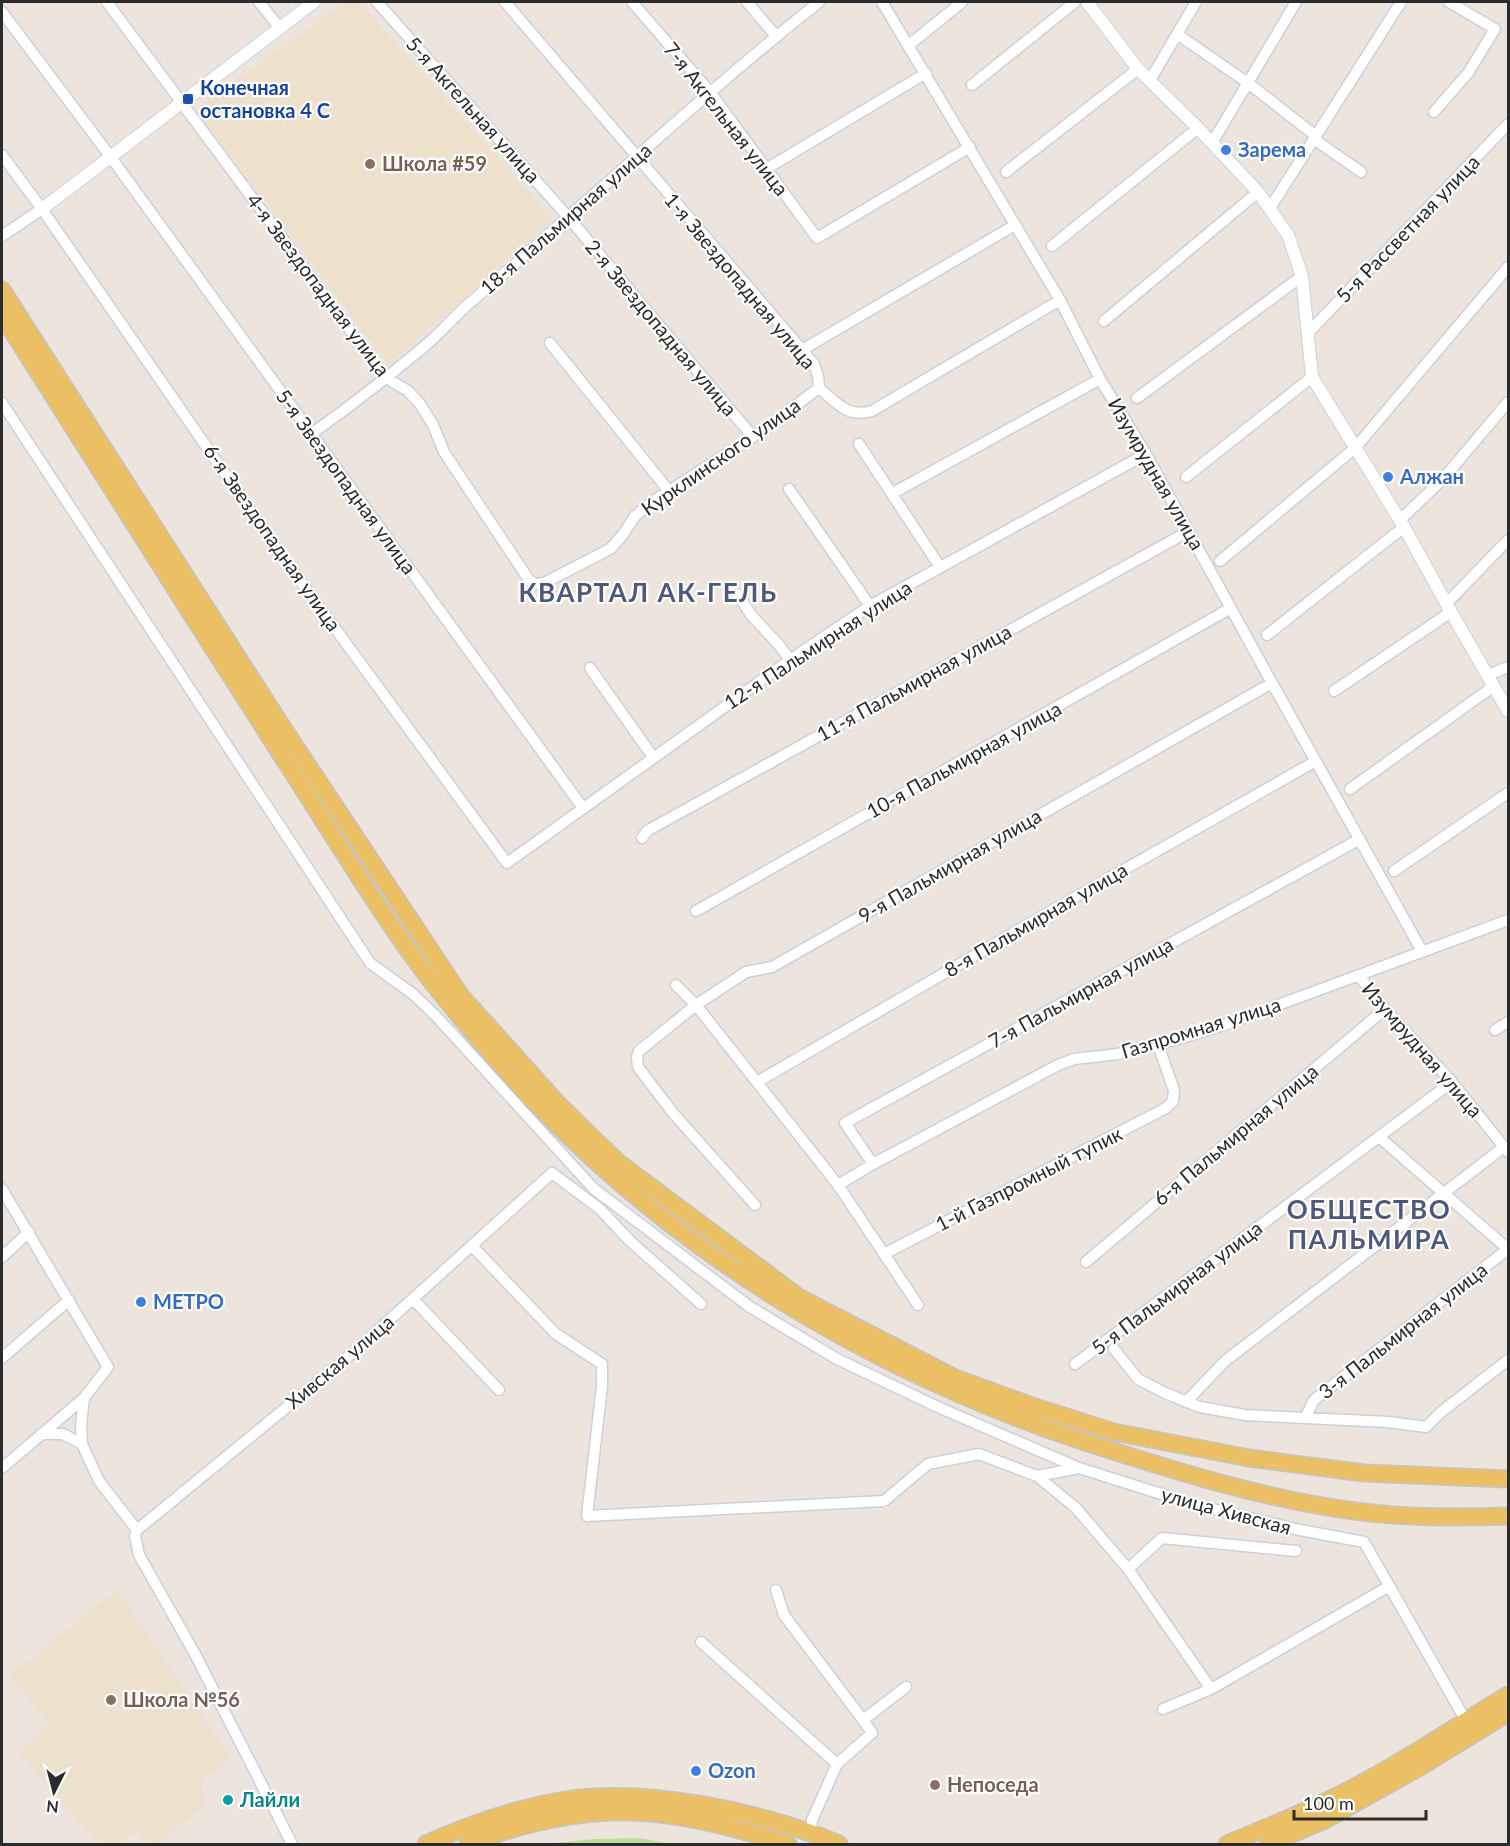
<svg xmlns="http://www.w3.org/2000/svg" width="1510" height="1846" font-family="Lato,sans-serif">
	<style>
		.education { fill: #ede0cd }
		.green { fill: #b9e09c }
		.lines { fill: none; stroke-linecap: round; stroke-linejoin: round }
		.minor-casing { stroke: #ccd0dc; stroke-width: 13 }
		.tertiary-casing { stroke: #ccd0dc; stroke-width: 14 }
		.primary-casing { stroke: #c4c4c4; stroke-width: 19 }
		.minor { stroke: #fff; stroke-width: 10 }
		.tertiary { stroke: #fff; stroke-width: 12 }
		.primary { stroke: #ebbf63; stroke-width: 16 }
		.transit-dot { fill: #1a4fb4; stroke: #fff; stroke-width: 2 }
		.shop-dot { fill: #3f7fe0; stroke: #fff; stroke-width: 2 }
		.education-dot { fill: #8d6e63; stroke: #fff; stroke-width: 2 }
		.culture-dot { fill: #0f9aa8; stroke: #fff; stroke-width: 2 }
		.labels { text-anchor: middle; stroke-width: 4.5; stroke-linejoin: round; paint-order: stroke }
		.transit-label { font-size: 20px; font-weight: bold; fill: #164399; stroke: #fff; text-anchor: start }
		.street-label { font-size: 20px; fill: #2b2b2b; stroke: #fff }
		.shop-label { font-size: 20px; font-weight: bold; fill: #366cbe; stroke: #fff; text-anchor: start }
		.education-label { font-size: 20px; font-weight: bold; fill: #785e54; stroke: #fff; text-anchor: start }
		.culture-label { font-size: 20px; font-weight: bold; fill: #0d838f; stroke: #fff; text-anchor: start }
		.district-label { font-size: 26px; font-weight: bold; letter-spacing: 1.5px; fill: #4d597a; stroke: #fff }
	</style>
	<rect width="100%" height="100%" fill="#ece4dd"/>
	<!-- education -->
	<path class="education" d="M346,2H359L552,219L389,365L195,109Z
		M117,1590L230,1758L202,1780L205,1805L158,1844H149L137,1831L118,1844H100L18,1752L50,1724L10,1676Z"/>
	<!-- green -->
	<path class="green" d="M640,1838L670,1844H546L595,1839Z"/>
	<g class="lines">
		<defs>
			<path id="minor" d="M107,2L385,377L408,391L420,404L433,425L444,452L529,580L535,584L544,583L610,549L622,536L635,516L652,502L753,437L819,388
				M259,2L279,27
				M377,2L569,218L753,437
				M505,2L814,364L818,376L819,388C837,403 847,418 872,411L1060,300
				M632,2L710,92L817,238L970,147
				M747,2L776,36
				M882,2L1060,300L1100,379L1146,454L1272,683L1422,951
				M2,12L110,156L583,808
				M1177,34L1248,83L1316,136
				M909,45L962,2
				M1150,80L1196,2
				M972,85L1075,2
				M1434,112L1468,73L1495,29L1449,2
				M1314,139L1361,172
				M1212,143L1296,2
				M2,155L42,209L282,556L507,863L790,660L870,606L1146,454
				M766,169L926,73
				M1006,172L1138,69
				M1270,208L1401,2
				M2,236L42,209
				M1052,246L1198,128
				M1104,321L1258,192
				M1308,333L1508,124
				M550,343L669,491
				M802,350L1015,225
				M1137,398L1302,276
				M2,403L370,963L413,994L436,1016L594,1189L750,1307L837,1359L940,1408L1079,1468
				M311,434C351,406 389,376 426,345C440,333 452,319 465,307C584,206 697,99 819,2
				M859,444L940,567
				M1186,477L1312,377
				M789,489L870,606
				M893,493L1100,379
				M1400,520L1443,479L1508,402
				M1220,561L1355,448L1508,267
				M738,594L751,615L779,645L790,660
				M1446,604L1508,540
				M1267,635L1404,527
				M590,668L653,757
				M1488,675L1508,667
				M1334,691L1451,612
				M1350,789L1494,686
				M642,838L647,831L654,827L1189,531
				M1394,871L1508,793
				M696,911L1231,608
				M1359,976L1385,1009L1452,1082L1508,1152
				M676,985L696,1005L838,1185L918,1305
				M1495,1030L1508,1022
				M757,1082L1072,899L1316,761
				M1379,1137L1508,1249
				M873,1164L845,1123L1360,839
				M838,1185L873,1164L1058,1065L1074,1059L1118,1054L1158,1045L1224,1025L1508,920
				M2,1189L108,1367L84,1398L81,1425L82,1444L99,1481L137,1530L135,1536L139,1555L195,1654L292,1844
				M755,1205L673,1113L638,1067L637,1057L639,1051L696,1005L746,972L772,967L1272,683
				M472,1246L556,1334L602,1364V1386L587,1516L884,1501L928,1464L979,1454L1037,1476L1076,1508L1128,1569L1211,1689
				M884,1254L1166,1108L1173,1101L1174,1090L1158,1045
				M2,1257L29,1232
				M1086,1262L1385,1009
				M413,1299L499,1390
				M1114,1349L1138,1379L1165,1393L1200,1407L1245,1415L1388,1422L1426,1427L1441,1412L1508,1360
				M2,1358L69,1300
				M1075,1364L1452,1082
				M1186,1402L1225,1361L1504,1147
				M1305,1418L1314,1400L1508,1249
				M41,1434H63L82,1444
				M2,1468L84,1398
				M1037,1476L1079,1468L1193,1504L1295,1529L1364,1542L1391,1589
				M137,1530L354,1352L552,1173L600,1209L630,1241L701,1304
				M1128,1569L1162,1538L1296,1551
				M776,1590L784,1615L863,1720
				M701,1642L837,1764L812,1820L811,1834
				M1163,1709L1211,1689L1386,1588L1391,1589L1466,1721
				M837,1764L872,1733L863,1720L906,1687"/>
			<path id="tertiary" d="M1087,2L1138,69L1198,128L1258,192L1288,235L1302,276L1312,377L1404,527L1451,612L1508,711
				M42,209L314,2"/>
			<path id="primary" d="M2,290L283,728L461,996L560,1106L619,1163L800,1298L955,1378L1035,1407L1114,1432L1249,1458L1364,1473L1508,1479
				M2,315C97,464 191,615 287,764C330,830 370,898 416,961C451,1008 489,1052 528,1095C682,1258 876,1373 1088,1443C1175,1471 1264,1499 1355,1511C1406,1518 1457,1518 1508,1516
				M426,1844C470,1824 517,1808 565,1800C648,1787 763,1812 839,1844
				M468,1844C520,1824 579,1810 635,1812C687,1814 739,1829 788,1844
				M1227,1844C1265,1828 1304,1813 1341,1794C1399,1765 1453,1728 1508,1695
				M1268,1844L1325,1820L1420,1767L1508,1713"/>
		</defs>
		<!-- minor casing -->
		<use href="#minor" class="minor-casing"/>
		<!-- tertiary casing -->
		<use href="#tertiary" class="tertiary-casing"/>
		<!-- primary casing -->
		<use href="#primary" class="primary-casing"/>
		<!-- minor -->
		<use href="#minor" class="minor"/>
		<!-- tertiary -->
		<use href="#tertiary" class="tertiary"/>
		<!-- primary -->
		<use href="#primary" class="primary"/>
	</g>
	<!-- markers -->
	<rect class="transit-dot" x="182" y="93" width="12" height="12" rx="3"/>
	<g class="shop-dot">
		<circle cx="1226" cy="150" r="6"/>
		<circle cx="1388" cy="477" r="6"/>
		<circle cx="141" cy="1302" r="6"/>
		<circle cx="696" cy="1771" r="6"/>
	</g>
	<g class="education-dot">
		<circle cx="370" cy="164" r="6"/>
		<circle cx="111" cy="1700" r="6"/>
		<circle cx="935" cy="1785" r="6"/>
	</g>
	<circle class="culture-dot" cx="228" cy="1800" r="6"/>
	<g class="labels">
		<!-- transit labels -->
		<g class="transit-label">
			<text x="200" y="95">Конечная<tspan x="200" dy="23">остановка 4 С</tspan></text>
		</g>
		<!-- street labels -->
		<g class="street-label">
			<text transform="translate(473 110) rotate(48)" y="7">5-я Акгельная улица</text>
			<text transform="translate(726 119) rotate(52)" y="7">7-я Акгельная улица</text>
			<text transform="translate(566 219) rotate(-41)" y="7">18-я Пальмирная улица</text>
			<text transform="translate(1408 229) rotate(-46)" y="7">5-я Рассветная улица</text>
			<text transform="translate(740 281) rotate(50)" y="7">1-я Звездопадная улица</text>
			<text transform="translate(318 285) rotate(53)" y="7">4-я Звездопадная улица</text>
			<text transform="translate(661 328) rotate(50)" y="7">2-я Звездопадная улица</text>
			<text transform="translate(721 457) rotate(-35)" y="7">Курклинского улица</text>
			<text transform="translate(1156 474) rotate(60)" y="7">Изумрудная улица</text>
			<text transform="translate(346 482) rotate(54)" y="7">5-я Звездопадная улица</text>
			<text transform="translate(272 538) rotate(55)" y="7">6-я Звездопадная улица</text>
			<text transform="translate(818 645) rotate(-33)" y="7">12-я Пальмирная улица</text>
			<text transform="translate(914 683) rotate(-29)" y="7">11-я Пальмирная улица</text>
			<text transform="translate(964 760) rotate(-29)" y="7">10-я Пальмирная улица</text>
			<text transform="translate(950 866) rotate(-30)" y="7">9-я Пальмирная улица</text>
			<text transform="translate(1036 920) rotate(-30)" y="7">8-я Пальмирная улица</text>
			<text transform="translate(1081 993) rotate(-29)" y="7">7-я Пальмирная улица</text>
			<text transform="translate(1201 1028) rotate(-17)" y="7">Газпромная улица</text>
			<text transform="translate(1422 1050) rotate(49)" y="7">Изумрудная улица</text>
			<text transform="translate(1236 1135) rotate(-40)" y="7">6-я Пальмирная улица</text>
			<text transform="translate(1029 1179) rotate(-27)" y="7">1-й Газпромный тупик</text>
			<text transform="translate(1177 1288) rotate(-37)" y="7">5-я Пальмирная улица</text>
			<text transform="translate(1403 1331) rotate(-38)" y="7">3-я Пальмирная улица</text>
			<text transform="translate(340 1362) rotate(-40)" y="7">Хивская улица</text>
			<text transform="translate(1226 1511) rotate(15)" y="7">улица Хивская</text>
		</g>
		<!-- shop labels -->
		<g class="shop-label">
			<text x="1238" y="157">Зарема</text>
			<text x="1400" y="484">Алжан</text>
			<text x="153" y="1309">МЕТРО</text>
			<text x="708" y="1778">Ozon</text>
		</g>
		<!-- education labels -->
		<g class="education-label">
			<text x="382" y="171">Школа #59</text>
			<text x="123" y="1707">Школа №56</text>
			<text x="947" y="1792">Непоседа</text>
		</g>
		<!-- culture labels -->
		<g class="culture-label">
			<text x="240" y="1807">Лайли</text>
		</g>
		<!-- district labels -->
		<g class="district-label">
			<text x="648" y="602">КВАРТАЛ АК-ГЕЛЬ</text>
			<text x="1369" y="1219">ОБЩЕСТВО<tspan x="1369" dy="30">ПАЛЬМИРА</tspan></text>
		</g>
	</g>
	<!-- border -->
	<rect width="1510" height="1846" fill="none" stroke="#2b2b2b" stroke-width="6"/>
	<!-- north arrow -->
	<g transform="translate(54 1792) rotate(186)" stroke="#ffffff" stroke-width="4.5" paint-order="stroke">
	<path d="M0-4.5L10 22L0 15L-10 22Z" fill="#2b2b2b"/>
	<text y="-9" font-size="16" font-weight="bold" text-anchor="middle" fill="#2b2b2b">N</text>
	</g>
	<!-- scale -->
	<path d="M1294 1810v9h132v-9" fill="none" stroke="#2b2b2b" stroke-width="3"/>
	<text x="1303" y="1810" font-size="18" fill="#2b2b2b" stroke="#ffffff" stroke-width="4.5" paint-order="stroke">100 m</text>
</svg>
